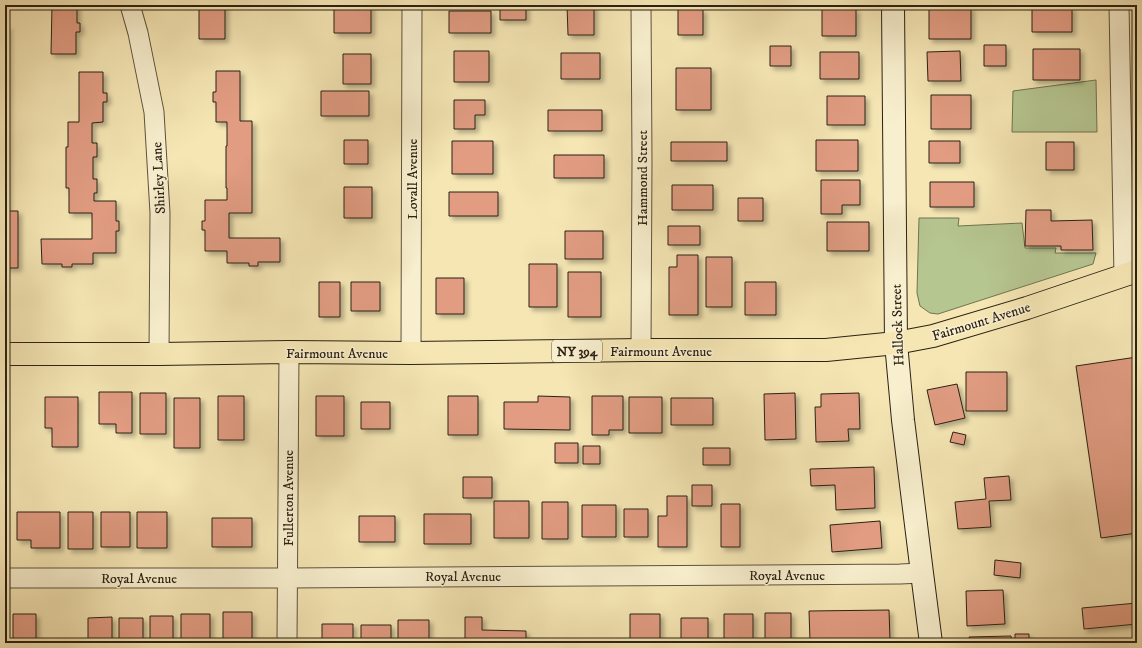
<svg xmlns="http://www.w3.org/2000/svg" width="1142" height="648" font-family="'IM FELL DW Pica',serif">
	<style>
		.green { fill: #b6c691; stroke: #707452 }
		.building { fill: #e19c82; stroke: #2b2114; filter: url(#shadow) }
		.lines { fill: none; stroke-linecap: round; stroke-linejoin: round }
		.street-casing { stroke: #5e523c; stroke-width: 21 }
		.secondary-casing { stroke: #2b2114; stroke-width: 24 }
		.primary-casing { stroke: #2b2114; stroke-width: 24 }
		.street { stroke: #f8efce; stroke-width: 19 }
		.secondary { stroke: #f8efce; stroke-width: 22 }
		.primary { stroke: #f5e6b4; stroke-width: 22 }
		.labels { text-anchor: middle; stroke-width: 3; stroke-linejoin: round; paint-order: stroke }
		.shield { fill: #f8efce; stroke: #685f4c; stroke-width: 1 }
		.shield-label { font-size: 13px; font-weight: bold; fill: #2b2114 }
		.street-label { font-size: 14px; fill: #2b2114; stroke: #f8efce }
	</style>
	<defs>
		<filter id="shadow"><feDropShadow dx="3.5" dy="3.5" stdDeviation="2" flood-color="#0004"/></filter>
	</defs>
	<rect width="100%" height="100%" fill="#f5e6b4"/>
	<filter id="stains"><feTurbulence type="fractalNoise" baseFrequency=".005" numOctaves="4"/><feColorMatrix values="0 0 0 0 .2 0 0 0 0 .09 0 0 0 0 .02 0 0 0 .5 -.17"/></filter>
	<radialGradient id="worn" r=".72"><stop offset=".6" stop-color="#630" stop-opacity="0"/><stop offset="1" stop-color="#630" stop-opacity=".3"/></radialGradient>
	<!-- green -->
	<path class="green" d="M1096,80L1097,132H1012L1013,91Z
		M919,218H959L958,226L1022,223L1025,248H1056L1055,253H1096L1093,264L938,314L930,313L920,306L917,293Z"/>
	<!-- building -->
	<path class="building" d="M52,5H77V23H80V32H76V54H51Z
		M199,5H225V39H199Z
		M334,5H371V33H334Z
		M500,5H526V20H500Z
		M567,5H594V35H568Z
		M929,7H971V39H929Z
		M1032,7H1072V32H1032Z
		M822,8H856V36H822Z
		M678,9H703V35H678Z
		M449,11H491V33H449Z
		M5,26H8V211H18V268H5Z
		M984,45H1006V66H984Z
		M770,46H791V66H770Z
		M1033,49H1080V80H1033Z
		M454,51H489V82H454Z
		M960,51L961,81H928L927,52Z
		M820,52H859V79H820Z
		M561,53H600V79H561Z
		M343,54H371V84H343Z
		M676,68H711V110H676Z
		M216,71H240V121H252V213H229V238H280V262H258V266H249V263H227V251H205V230H202V221H205V200H227V188H226V146H227V122H216V102H213V92H216Z
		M79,72H103V93H107V102H103V122L92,123V143H97V157H93V179H97V193H94V201H116V221H119V231H116V253H93V264H72V267H62V264H42L41,239H92V213H69V188H66V147H68V122H79Z
		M321,91H369V116H321Z
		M931,95H971V129H931Z
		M827,96H865V125H827Z
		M454,100H485V115H475V129H454Z
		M548,110H602V131H548Z
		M344,140H368V164H344Z
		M816,140H858V171H816Z
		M452,141H493V174H452Z
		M929,141H960V163H929Z
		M671,142H727V161H671Z
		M1046,142H1074V170H1046Z
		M554,155H604V178H554Z
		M821,180H860V205H842V214H821Z
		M930,182H974V207H930Z
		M672,185H713V210H672Z
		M344,187H372V218H344Z
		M449,192H498V216H449Z
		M738,198H763V221H738Z
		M1026,210H1051V221L1092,220L1093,250H1061V246H1025Z
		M827,222H869V251H827Z
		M668,226H700V245H668Z
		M565,231H603V259H565Z
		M677,255H698V315H669V267H677Z
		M706,257H732V307H706Z
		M529,264H557V307H529Z
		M568,272H601V317H568Z
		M436,278H464V314H436Z
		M319,282H340V317H319Z
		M351,282H380V311H351Z
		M745,282H776V315H745Z
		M1137,357V533L1101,538L1076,366Z
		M966,372H1007V411H966Z
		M957,384L965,418L935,425L927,390Z
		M99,392H132V433H116V424H99Z
		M140,393H166V434H140Z
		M795,393L796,439L765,440L764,394Z
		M859,393L860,429H848L849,441L816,442L815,407H821V394Z
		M218,396H244V440H218Z
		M316,396H344V436H316Z
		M448,396H478V435H448Z
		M538,396L570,397V430L504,429V402H538Z
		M592,396H623V430H609V435H592Z
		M45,397H78V447H52V428H45Z
		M629,397H662V433H629Z
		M174,398H200V448H174Z
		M671,398H713V425H671Z
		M361,402H390V429H361Z
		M953,432L966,435L964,445L950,442Z
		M555,443H578V463H555Z
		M583,446H600V464H583Z
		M703,448H730V465H703Z
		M874,467L875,508L836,510L835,485L811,486L810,469Z
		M1009,476L1011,500L989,501L991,527L958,529L955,502L986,499L984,478Z
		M463,477H492V498H463Z
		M692,485H712V506H692Z
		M667,496H687V547H658V516H667Z
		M494,501H529V538H494Z
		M542,502H568V539H542Z
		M721,504H740V547H721Z
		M582,505H616V537H582Z
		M624,509H648V537H624Z
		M17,512H60V548H31V540H17Z
		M68,512H93V549H68Z
		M101,512H130V547H101Z
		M137,512H167V548H137Z
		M424,514H471V544H424Z
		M359,516H395V542H359Z
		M212,518H252V547H212Z
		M880,521L882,548L832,552L830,525Z
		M995,560L1021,563L1020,578L994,575Z
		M1003,590L1005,624L967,626L966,591Z
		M1137,603V624L1084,629L1082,608Z
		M889,610L890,640L810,641L809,611Z
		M223,612H252V643H223Z
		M765,613H791V643H765Z
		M13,614H36V643H13Z
		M181,614H210V643H181Z
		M630,614H660V643H630Z
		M724,614H753V643H724Z
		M150,616H173V643H150Z
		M112,617V643H88V618Z
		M465,617H482V630L526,631V643H465Z
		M119,618H143V643H119Z
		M681,618H708V643H681Z
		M398,620H429V643H398Z
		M322,624H353V643H322Z
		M361,625H391V643H361Z
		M1015,634H1029V643H1015Z
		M1011,636L1012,643H970L969,637Z"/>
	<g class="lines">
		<defs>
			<path id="street" d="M130,5L138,33L154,112L160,213L159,354
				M1119,5L1124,276
				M641,350L642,161L641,5
				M411,353L412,5
				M5,578H288L900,574L922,573
				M287,643L289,352"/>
			<path id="secondary" d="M893,5L896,343L903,420L922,573L931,643"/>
			<path id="primary" d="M5,354H159L289,352L411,353L641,350H826L896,343L933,336L1027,308L1137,271"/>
		</defs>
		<!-- street casing -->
		<use href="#street" class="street-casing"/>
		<!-- secondary casing -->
		<use href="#secondary" class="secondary-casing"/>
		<!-- primary casing -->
		<use href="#primary" class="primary-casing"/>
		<!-- street -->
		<use href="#street" class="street"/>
		<!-- secondary -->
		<use href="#secondary" class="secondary"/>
		<!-- primary -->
		<use href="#primary" class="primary"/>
	</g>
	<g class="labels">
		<!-- shield labels -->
		<rect class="shield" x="552" y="340" width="50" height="22" rx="3"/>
		<g class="shield-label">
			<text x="577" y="356">NY 394</text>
		</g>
		<!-- street labels -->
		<g class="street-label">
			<text transform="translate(158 178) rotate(-93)" y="5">Shirley Lane</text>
			<text transform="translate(642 178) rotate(-90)" y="5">Hammond Street</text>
			<text transform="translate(412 179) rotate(-90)" y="5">Lovall Avenue</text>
			<text transform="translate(981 321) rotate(-17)" y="5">Fairmount Avenue</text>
			<text transform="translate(897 325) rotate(-92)" y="5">Hallock Street</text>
			<text x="661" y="356">Fairmount Avenue</text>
			<text x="337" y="358">Fairmount Avenue</text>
			<text transform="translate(288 498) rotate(-90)" y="5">Fullerton Avenue</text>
			<text x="787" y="580">Royal Avenue</text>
			<text x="463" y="581">Royal Avenue</text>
			<text x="139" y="583">Royal Avenue</text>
		</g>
	</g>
	<!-- margin -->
	<rect width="1142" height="648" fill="none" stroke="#f5e6b4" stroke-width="20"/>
	<rect x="6" y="6" width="1130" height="636" fill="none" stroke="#2b2114" stroke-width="2"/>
	<rect x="10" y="10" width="1122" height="628" fill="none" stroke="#2b2114"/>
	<rect width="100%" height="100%" filter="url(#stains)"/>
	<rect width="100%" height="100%" fill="url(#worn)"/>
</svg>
